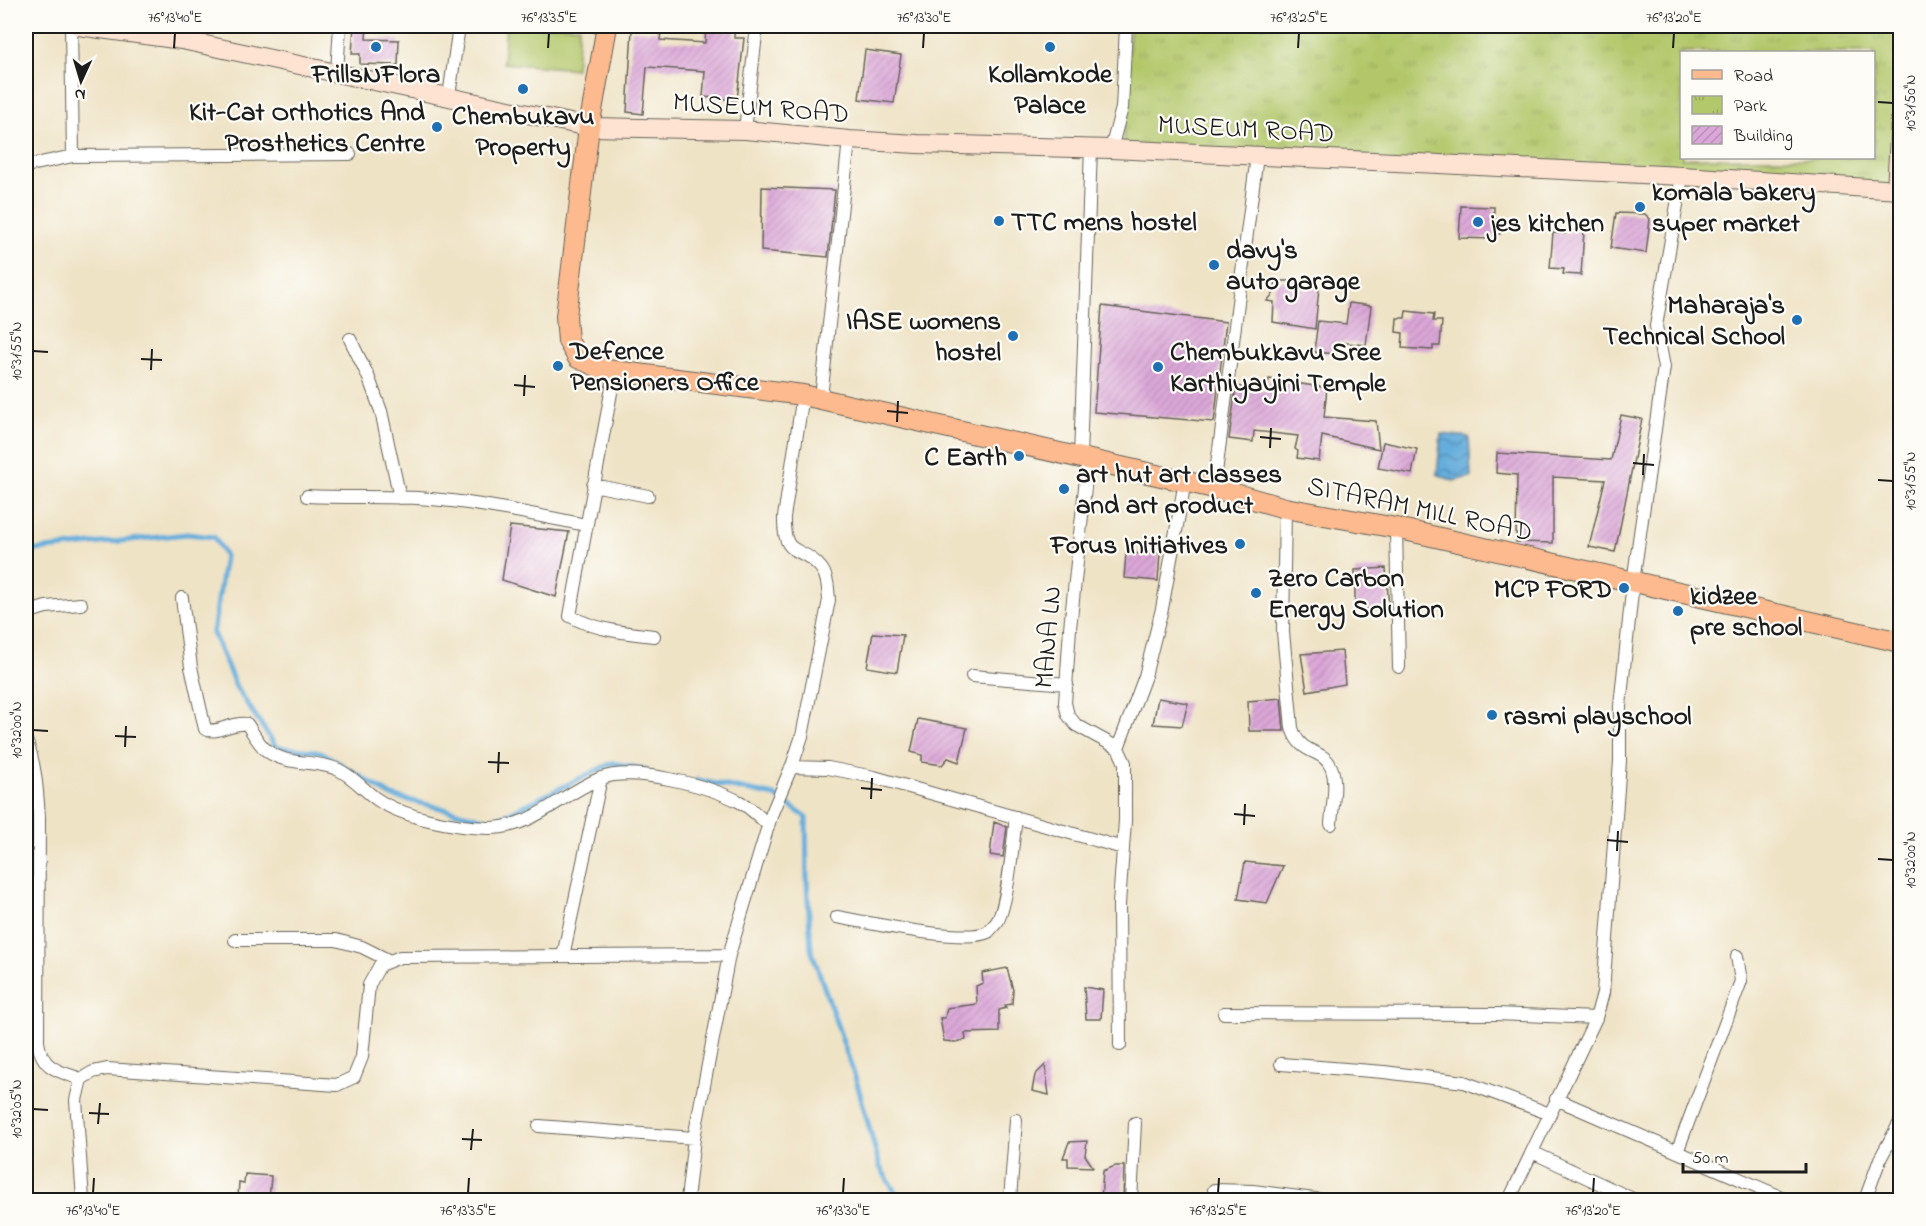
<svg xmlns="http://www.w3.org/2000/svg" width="1926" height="1226" font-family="'Indie Flower',sans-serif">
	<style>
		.grass { fill: #b3c76b; stroke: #687244; stroke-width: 1.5 }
		.park { fill: url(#park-tufts); stroke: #687244; stroke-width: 1.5; fill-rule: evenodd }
		.water { fill: url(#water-waves); stroke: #40647c; stroke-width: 1.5 }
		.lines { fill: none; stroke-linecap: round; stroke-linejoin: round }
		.stream { stroke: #65addc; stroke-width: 5 }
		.building { fill: url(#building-hatch) }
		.street-casing { stroke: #666258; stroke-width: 14 }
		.secondary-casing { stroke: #666258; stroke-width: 20 }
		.primary-casing { stroke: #666258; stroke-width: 22 }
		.street { stroke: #fff; stroke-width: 12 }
		.secondary { stroke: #fee3d2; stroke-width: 18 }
		.primary { stroke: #fcba8e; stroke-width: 20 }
		.ticks { fill: none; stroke: #1c1c1c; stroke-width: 2 }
		.poi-dot { fill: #1f6fb2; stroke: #fdfcf7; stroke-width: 2 }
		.labels { text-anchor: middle; stroke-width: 4.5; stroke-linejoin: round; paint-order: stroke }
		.poi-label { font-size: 27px; font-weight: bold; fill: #1c1c1c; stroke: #fdfcf7; text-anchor: start }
		.street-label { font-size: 27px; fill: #1c1c1c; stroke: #fdfcf7 }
		.neatline { fill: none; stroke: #1c1c1c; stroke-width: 2 }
		.ticks-label { font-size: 15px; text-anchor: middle; fill: #1c1c1c }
	</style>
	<defs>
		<pattern id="park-tufts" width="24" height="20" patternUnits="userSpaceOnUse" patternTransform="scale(1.5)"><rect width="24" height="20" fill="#b3c76b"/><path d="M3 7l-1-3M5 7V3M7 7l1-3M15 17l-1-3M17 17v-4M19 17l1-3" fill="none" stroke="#99aa5c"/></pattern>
		<pattern id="water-waves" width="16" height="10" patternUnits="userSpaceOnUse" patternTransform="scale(1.5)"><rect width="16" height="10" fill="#65addc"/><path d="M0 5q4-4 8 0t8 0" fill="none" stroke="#528cb2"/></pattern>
		<pattern id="building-hatch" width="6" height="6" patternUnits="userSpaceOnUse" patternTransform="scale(1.5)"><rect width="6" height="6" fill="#dba7d8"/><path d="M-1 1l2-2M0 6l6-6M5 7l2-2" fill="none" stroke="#bb8fb9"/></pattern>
	</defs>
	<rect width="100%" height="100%" fill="#fdfcf7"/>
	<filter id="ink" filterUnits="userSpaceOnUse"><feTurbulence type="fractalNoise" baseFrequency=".0167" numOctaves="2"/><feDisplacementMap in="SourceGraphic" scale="12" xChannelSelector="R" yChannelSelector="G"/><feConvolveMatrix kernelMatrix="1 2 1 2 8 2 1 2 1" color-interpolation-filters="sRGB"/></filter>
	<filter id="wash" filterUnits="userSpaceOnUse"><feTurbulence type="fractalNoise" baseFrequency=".008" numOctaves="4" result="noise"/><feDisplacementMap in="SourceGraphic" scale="24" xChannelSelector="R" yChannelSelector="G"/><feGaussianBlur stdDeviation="1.35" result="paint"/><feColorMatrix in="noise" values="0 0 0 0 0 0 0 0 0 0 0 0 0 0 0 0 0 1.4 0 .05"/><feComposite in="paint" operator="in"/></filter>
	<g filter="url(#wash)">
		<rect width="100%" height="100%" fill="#efe3c6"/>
		<!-- grass -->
		<path class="grass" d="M506,26H579L576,69L503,63Z"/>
		<!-- park -->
		<path class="park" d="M1130,26H1900L1896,190L1123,149ZM1682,52H1874V158H1682Z"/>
		<!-- water -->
		<path class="water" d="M1441,434L1469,437L1471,477L1453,481L1437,474Z"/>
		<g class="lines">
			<!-- stream -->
			<path class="stream" d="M26,551L187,534L214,537L225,556L213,633L236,687L276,747L321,752L392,796L493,821L612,763L647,770
				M697,780L775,796L806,817L807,881L811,949L857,1083L880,1167L900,1200"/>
		</g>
		<g id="blocks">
			<!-- building -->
			<path class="building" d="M354,26H367L366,39L399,40L398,65L360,64V54H352Z
				M706,26H735L734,38H744L737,100L703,97L705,71L647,67L643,114L627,112L632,30L661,32L660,40L705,43Z
				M865,50L901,55L894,103L859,99Z
				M762,187L835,190L828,257L761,251Z
				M1461,206L1494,207V219L1501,220L1500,234H1494L1493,239L1459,238Z
				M1616,213L1645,214L1650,219L1646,253L1611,248Z
				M1567,230L1584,231L1581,275L1563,274L1564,269L1550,268L1553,233L1565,234Z
				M1276,281H1295V285L1319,288L1315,329L1273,322L1274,302L1267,301L1274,293Z
				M1349,303L1371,306L1366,345L1338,342L1336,354L1314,352L1318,321L1346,324Z
				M1102,306L1226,322L1214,422L1094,412Z
				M1406,311L1434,314L1433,321H1442L1440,346H1433V350L1402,348L1403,333L1396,332L1397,318H1405Z
				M1269,379L1327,388L1324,417L1376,421L1379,449L1322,436L1319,461L1297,458L1298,451L1295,449L1298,436L1254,431L1253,442L1229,439L1236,386L1267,391Z
				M1621,415L1642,419L1615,552L1589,547L1605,480L1553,477V543L1516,542L1517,475L1496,473L1497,453L1611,460Z
				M1383,442L1417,449L1412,474L1378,468Z
				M510,526L569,532L556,597L502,580Z
				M1160,553L1158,581L1124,578L1126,554Z
				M1386,568L1389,608L1355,610V570Z
				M873,633L903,635L897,672L867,667Z
				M1342,651L1345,684L1307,691L1301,654Z
				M1158,698L1188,703L1182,726L1153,724Z
				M1281,698L1284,731H1249L1248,701Z
				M918,719L967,728L959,762L948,758L942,765L922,762V755L911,752Z
				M994,822L1007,827L1003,857L990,855Z
				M1245,862L1283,866L1267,903L1238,899Z
				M1007,968L1013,990L1012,1004L1005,1005L1006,1008L999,1010V1032L965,1033L966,1040L955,1042L944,1041L940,1018H945L947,1008L977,1004L976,986L983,983L982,973Z
				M1084,987L1103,990L1101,1019H1086Z
				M1045,1065L1049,1095L1032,1091L1035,1075Z
				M1087,1141L1085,1155L1093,1167L1068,1166V1158H1063L1069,1142Z
				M1115,1166H1124L1123,1198L1101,1199L1103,1171Z
				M245,1174L271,1176L269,1200H250V1198L238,1197L239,1182L244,1183Z"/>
		</g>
	</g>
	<g filter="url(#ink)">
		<use href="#blocks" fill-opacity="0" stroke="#666258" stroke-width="1.5"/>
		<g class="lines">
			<defs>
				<path id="street" d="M337,72L340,26
					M449,96L459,26
					M745,130L757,26
					M1111,149L1122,108L1126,26
					M73,156L350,154
					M26,166L73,156L71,26
					M350,339L368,376L381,411L400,498
					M615,371L570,616C595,630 626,633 654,636
					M821,398L849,140
					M1080,458L1091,148
					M1088,459L1070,628L1065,703L1068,715L1076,725L1118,748L1125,763V821L1119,904L1120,1045
					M593,485L648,496
					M1214,488L1257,156
					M307,496C344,498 381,496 417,498C474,501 531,514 586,525
					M1285,508L1283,632L1292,728C1301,757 1322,747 1331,767C1338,783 1332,807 1331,824
					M1396,528L1399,667
					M182,598L191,667L205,729C218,735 232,721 247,724C253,733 258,743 266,750C287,767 316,759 339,770C353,777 363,789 375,798C403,818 455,827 489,828C533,828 560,795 599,779C632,765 709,786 740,802C751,808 759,816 768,825
					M26,613L46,607L81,604
					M972,676L1067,684
					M26,740C36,765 37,791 39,817L38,1042C42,1069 58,1071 81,1079
					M1118,748L1145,676L1162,609L1185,481
					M791,767L828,768L874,777L1123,848
					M837,917C866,922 965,944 988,932C990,930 995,924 997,922C1008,904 1013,841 1016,817
					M235,940H336L362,947L390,961
					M563,956L601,778
					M1224,1013L1496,1014L1596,1018
					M1281,1064L1384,1072L1464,1082L1550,1114
					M1556,1099L1788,1200
					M539,1126L694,1138
					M1532,1152L1635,1200
					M1677,1152L1741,981L1737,956
					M1214,1190L1253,1191L1322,1200
					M83,1200L76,1100L81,1079L93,1072L107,1069L337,1085L354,1077L362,1057L369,985L380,965L400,957L729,955
					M687,1200L694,1138L729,955L772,813L793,763L802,736L829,600C828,589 828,577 821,568C801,543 783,561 784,517L803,395
					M1010,1200L1016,1120
					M1131,1200L1135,1123
					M1509,1200L1596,1018L1603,993L1620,761V706L1633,582L1664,367L1656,326L1682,176
					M1865,1200L1880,1159L1900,1122"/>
				<path id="secondary" d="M78,26L182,40L589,127L745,130L849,140L917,144L1111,149L1439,164L1682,176L1900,190
					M1896,190L1900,119"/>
				<path id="primary" d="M607,26L589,127L566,316L568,341L578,358L606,370L803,395L1214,488L1285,508L1396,528L1900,642"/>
			</defs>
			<!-- street casing -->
			<use href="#street" class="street-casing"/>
			<!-- secondary casing -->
			<use href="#secondary" class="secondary-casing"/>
			<!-- primary casing -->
			<use href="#primary" class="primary-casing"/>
			<!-- street -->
			<use href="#street" class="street"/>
			<!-- secondary -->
			<use href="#secondary" class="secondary"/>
			<!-- primary -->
			<use href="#primary" class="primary"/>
		</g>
	</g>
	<!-- ticks -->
	<path class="ticks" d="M174,48L175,33M548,48L549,33M923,48L924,33M1298,48L1299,33M1673,48L1674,33M1878,102L1893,103M33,351L48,352M141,359L162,360M151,370L152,349M514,385L535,387M524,396L525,375M887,411L908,413M897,422L898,401M1260,437L1281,439M1270,448L1271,428M1633,463L1654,465M1643,475L1644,454M1878,480L1893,481M33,730L48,731M115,736L136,737M125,747L126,726M488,762L509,763M498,773L499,752M861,788L882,790M871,799L872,778M1234,814L1255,816M1244,825L1245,804M1607,840L1628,842M1617,851L1618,831M1878,859L1893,860M33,1109L48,1110M89,1113L109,1114M98,1124L100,1103M462,1139L482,1140M471,1150L473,1129M93,1193L94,1178M468,1193L469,1178M843,1193L844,1178M1218,1193L1219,1178M1593,1193L1594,1178"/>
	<!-- markers -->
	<g class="poi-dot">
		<circle cx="376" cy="47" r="6"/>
		<circle cx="1050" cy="47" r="6"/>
		<circle cx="523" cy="89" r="6"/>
		<circle cx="437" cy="127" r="6"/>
		<circle cx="1640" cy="207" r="6"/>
		<circle cx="999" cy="221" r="6"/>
		<circle cx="1478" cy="222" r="6"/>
		<circle cx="1214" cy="265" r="6"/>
		<circle cx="1797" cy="320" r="6"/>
		<circle cx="1013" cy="336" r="6"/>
		<circle cx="558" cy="366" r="6"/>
		<circle cx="1158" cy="367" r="6"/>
		<circle cx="1019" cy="456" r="6"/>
		<circle cx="1064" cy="489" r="6"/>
		<circle cx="1240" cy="544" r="6"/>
		<circle cx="1624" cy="588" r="6"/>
		<circle cx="1256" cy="593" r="6"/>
		<circle cx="1678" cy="611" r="6"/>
		<circle cx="1492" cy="715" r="6"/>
	</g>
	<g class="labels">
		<!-- poi labels -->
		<g class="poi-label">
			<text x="376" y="82" text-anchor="middle">FrillsNFlora</text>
			<text x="1050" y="82" text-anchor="middle">Kollamkode<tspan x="1050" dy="31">Palace</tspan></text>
			<text x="425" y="120" text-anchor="end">Kit-Cat Orthotics And<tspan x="425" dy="31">Prosthetics Centre</tspan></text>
			<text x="523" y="124" text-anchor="middle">Chembukavu<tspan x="523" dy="31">Property</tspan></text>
			<text x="1652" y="200">komala bakery<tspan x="1652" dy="31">super market</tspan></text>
			<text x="1011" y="230">TTC mens hostel</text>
			<text x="1490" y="231">jes kitchen</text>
			<text x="1226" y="258">davy's<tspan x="1226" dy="31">auto garage</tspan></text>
			<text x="1785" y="313" text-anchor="end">Maharaja's<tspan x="1785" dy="31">Technical School</tspan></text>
			<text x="1001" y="329" text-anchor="end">IASE womens<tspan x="1001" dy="31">hostel</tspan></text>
			<text x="570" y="359">Defence<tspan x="570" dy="31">Pensioners Office</tspan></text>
			<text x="1170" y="360">Chembukkavu Sree<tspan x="1170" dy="31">Karthiyayini Temple</tspan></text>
			<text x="1007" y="465" text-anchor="end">C Earth</text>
			<text x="1076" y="482">art hut art classes<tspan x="1076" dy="31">and art product</tspan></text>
			<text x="1228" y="553" text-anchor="end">Forus Initiatives</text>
			<text x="1268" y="586">Zero Carbon<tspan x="1268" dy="31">Energy Solution</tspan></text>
			<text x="1612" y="597" text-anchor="end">MCP FORD</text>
			<text x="1690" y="604">kidzee<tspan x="1690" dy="31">pre school</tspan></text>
			<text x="1504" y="724">rasmi playschool</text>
		</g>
		<!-- street labels -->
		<g class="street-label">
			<text transform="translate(761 107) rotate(4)" y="9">MUSEUM ROAD</text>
			<text transform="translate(1246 128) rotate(3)" y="9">MUSEUM ROAD</text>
			<text transform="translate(1420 508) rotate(12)" y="9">SITARAM MILL ROAD</text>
			<text transform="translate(1047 637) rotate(-85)" y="9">MANA LN</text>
		</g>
	</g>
	<!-- margin -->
	<rect width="1926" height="1226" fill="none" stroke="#fdfcf7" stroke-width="66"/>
	<!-- legend -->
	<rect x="1680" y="51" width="195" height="108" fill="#fdfcf7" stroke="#a3a29f" stroke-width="1.5"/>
	<rect x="1692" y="70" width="30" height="9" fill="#fcba8e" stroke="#a3a29f" stroke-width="1.5"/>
	<text x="1734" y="81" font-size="18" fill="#1c1c1c">Road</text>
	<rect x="1692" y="96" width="30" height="18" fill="url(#park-tufts)" stroke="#a3a29f" stroke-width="1.5"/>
	<text x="1734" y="111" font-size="18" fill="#1c1c1c">Park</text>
	<rect x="1692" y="126" width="30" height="18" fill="url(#building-hatch)" stroke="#a3a29f" stroke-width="1.5"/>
	<text x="1734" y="141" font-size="18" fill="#1c1c1c">Building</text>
	<!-- north arrow -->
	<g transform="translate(81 81) rotate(184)" stroke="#fdfcf7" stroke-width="4.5" paint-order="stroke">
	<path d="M0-4.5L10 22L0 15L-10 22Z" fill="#1c1c1c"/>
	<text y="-9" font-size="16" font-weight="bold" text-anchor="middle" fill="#1c1c1c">N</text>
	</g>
	<!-- scale -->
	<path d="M1683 1163v9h123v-9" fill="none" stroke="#1c1c1c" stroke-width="3"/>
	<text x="1692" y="1163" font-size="18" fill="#1c1c1c" stroke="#fdfcf7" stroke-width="4.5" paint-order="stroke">50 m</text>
	<rect x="33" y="33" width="1860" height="1160" class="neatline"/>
	<g class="ticks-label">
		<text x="175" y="22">76°13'40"E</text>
		<text x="549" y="22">76°13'35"E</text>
		<text x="924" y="22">76°13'30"E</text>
		<text x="1299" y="22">76°13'25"E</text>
		<text x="1674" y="22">76°13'20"E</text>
		<text transform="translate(1910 103) rotate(-90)" y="5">10°31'50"N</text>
		<text transform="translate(16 351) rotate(-90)" y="5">10°31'55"N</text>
		<text transform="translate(1910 481) rotate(-90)" y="5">10°31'55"N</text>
		<text transform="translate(16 730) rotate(-90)" y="5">10°32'00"N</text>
		<text transform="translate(1910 860) rotate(-90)" y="5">10°32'00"N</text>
		<text transform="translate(16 1109) rotate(-90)" y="5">10°32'05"N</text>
		<text x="93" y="1215">76°13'40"E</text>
		<text x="468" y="1215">76°13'35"E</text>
		<text x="843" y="1215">76°13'30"E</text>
		<text x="1218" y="1215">76°13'25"E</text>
		<text x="1593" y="1215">76°13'20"E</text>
	</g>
</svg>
